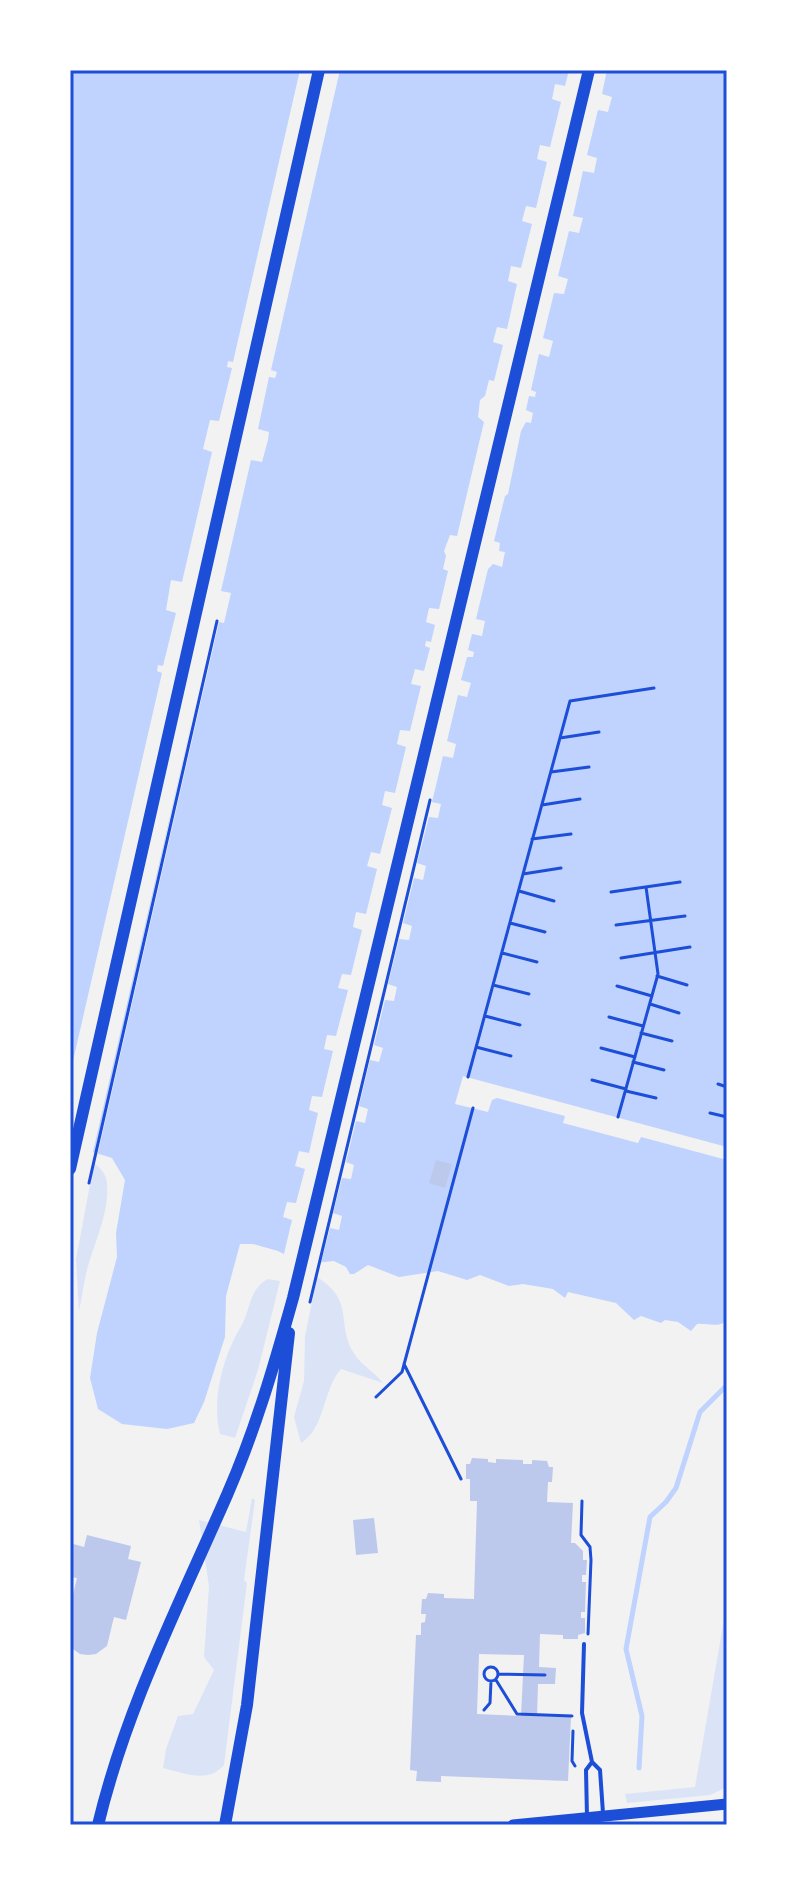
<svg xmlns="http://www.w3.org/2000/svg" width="797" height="1895" font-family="'Fira Sans Condensed',sans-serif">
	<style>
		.green { fill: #dbe4f7 }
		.water { fill: #bfd3fe }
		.pier { fill: #f2f2f2 }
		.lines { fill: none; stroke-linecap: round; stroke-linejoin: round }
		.stream { stroke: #bfd3fe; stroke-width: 5 }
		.building { fill: #bdc9ec; fill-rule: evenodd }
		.path { stroke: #1d4ed8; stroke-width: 3 }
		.service { stroke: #1d4ed8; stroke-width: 4 }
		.secondary { stroke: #1d4ed8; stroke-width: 11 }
		.trunk { stroke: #1d4ed8; stroke-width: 12 }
		.neatline { fill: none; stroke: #1d4ed8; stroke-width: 3 }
	</style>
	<rect width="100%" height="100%" fill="#f2f2f2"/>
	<!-- green -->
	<path class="green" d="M94,1163C101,1168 106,1174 107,1183C110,1213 93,1245 86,1274C83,1286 82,1299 79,1311L76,1259Z
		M317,1277C354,1300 337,1321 352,1350C359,1364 374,1371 383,1383L341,1369C323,1389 325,1429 301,1443L294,1417L304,1381L305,1336Z
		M268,1279L280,1281L258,1370L235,1438L220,1434C212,1403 221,1365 235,1337C238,1331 242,1326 244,1320C251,1304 251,1288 268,1279Z
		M252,1498L255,1500L244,1580L247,1583L224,1765C208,1784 184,1773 163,1768L166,1749L178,1716L193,1714L214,1670L204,1657L209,1586L199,1520L246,1532Z
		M727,1602V1787L710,1795L627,1803L625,1794L695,1787Z"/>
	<!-- water -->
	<path class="water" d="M70,70H727V1321C717,1328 708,1323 697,1324L691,1331L678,1322L665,1320L661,1323L641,1316L634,1320L616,1303L568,1292L565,1298L553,1289L523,1284L509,1286L480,1275L467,1280L438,1271L399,1277L368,1265L354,1274H350L346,1267L334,1261L304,1264L278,1251L253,1244H240L226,1296L225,1337L204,1402L194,1423L167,1429L122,1424L98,1409L90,1378L97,1333L117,1257L116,1233L125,1180L112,1158L70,1145Z"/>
	<!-- pier -->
	<path class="pier" d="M300,70H340L271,370L277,372L275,378L269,377L258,429L269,432L268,440L262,462L251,460L221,591L231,593L224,623L219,622L97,1157L94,1156L201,681L92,1156L70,1149V1074L162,673L157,671L158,665L163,666L176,613L166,610L171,580L182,582L212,452L203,449L210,420L219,421L232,368L227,367L228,361L233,362Z
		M569,70H607L602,94L612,97L608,112L598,110L587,155L597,158L594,173L583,171L573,216L583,218L579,233L569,231L558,276L568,279L564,294L554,293L543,338L553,341L549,357L539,354L531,390L536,392L535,397L529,396L526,410L533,413L531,423L526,422L521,431L508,494L505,496L494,541L500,543L499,551L505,552L502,567L493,564L488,569L476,619L485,621L482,636L472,634L468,650L474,652L473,657H467L461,680L471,683L467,697L458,695L447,741L456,744L453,758L443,756L432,802L441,804L438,818L429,817L417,863L426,866L423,880L414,878L403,923L412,926L409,940L399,939L388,984L397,987L394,1001L385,1000L374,1045L383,1048L379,1062L370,1060L359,1106L368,1109L365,1123L356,1121L346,1162L354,1165L351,1179L342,1178L333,1213L342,1216L339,1230L330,1228L320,1267L303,1268L283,1258L292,1220L283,1217L287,1202L296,1203L305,1169L295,1166L299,1151L309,1153L318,1113L309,1110L312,1096L322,1097L333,1051L324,1049L327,1035L336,1036L348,990L338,988L342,974L351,975L362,930L353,927L356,912L366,914L377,869L367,866L371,852L380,854L392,808L382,805L385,791L395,793L406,747L397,744L400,730L410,731L421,686L411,684L415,669L424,671L430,648L425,646L426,641L431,642L435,625L426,622L429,608L439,609L448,571L443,569L446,556L444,551L450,535L457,536L474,464L484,422L478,417L480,400L485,396L489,380L494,381L503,345L493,342L497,327L507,329L517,284L508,281L511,266L521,268L532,224L522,221L526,206L536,208L547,162L537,159L540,145L550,147L561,102L552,99L555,84L565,86Z
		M463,1076L727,1147V1160L641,1137L638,1143L563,1123L565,1116L497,1098L492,1100L488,1112L455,1104Z"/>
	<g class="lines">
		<!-- stream -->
		<path class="stream" d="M639,1768L642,1716L626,1649L650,1517L666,1502L676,1488L700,1412L727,1385"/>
	</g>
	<!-- building -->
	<path class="building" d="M436,1160L452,1164L445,1188L429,1183Z
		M472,1458L488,1459V1462L496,1463V1459L523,1460V1464H532V1460L547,1461L549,1467H553L552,1482H548L547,1502L573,1503L571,1543H575L583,1551V1560H587L586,1575H582V1582H586L585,1612H581V1618H585V1633L578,1635V1639H563V1635L540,1634L539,1667L556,1668L555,1684H538L537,1716L571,1717L568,1781L441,1776V1782L416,1781L417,1771L410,1770L416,1635H421V1623L425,1622L426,1614H421L422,1599H426L428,1593L444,1594V1598L474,1599L477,1501H470V1479H466V1464H470ZM479,1654L524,1655L521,1716L477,1714Z
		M374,1518L378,1553L356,1555L353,1520Z
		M87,1535L131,1546L128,1559L141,1562L126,1620L114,1617L107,1646L96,1654L88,1655L80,1654L70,1647V1607L77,1578L70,1577V1543L84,1547Z"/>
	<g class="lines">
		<!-- path -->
		<path class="path" d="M560,738L599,732
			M551,772L589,767
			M542,805L580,799
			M532,839L571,834
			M523,874L561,868
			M519,891L554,901
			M611,892L680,882
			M510,923L545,932
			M616,925L685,916
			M502,953L537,962
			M621,958L690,947
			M657,976L687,985
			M493,985L529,994
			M617,986L652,996
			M650,1004L679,1013
			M485,1016L520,1025
			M609,1017L643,1026
			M641,1033L672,1041
			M476,1047L511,1056
			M601,1048L635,1057
			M726,1055L727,1056
			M633,1062L664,1070
			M468,1077L570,701L654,688
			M592,1080L626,1089
			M718,1084L727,1087
			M626,1091L656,1098
			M710,1113L727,1117
			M618,1117L658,974L646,887
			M89,1183L217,621
			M310,1302L430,800
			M404,1364L461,1479
			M376,1397L402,1372L473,1108
			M582,1501L581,1535L590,1547L591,1560L588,1634
			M484 1674a7 7 0 1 1 14 0a7 7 0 1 1-14 0Z
			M499,1674L545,1675
			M496,1680L517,1714L572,1716
			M484,1710L490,1703L491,1681
			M573,1731L572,1761L575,1766"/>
		<!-- service -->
		<path class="service" d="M584,1644L582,1713L592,1762
			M587,1817L586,1770L592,1762L600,1770L603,1813"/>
		<!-- secondary -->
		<path class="secondary" d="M513,1825L727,1804"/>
		<!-- trunk -->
		<path class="trunk" d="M70,1169L319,70
			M98,1825C126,1708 179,1605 227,1495C255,1431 274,1366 293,1298L589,70
			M225,1825L247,1705L289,1333"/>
	</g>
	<!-- border -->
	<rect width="797" height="1895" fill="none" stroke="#ffffff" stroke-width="144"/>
	<rect x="72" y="72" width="653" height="1751" class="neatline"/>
</svg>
